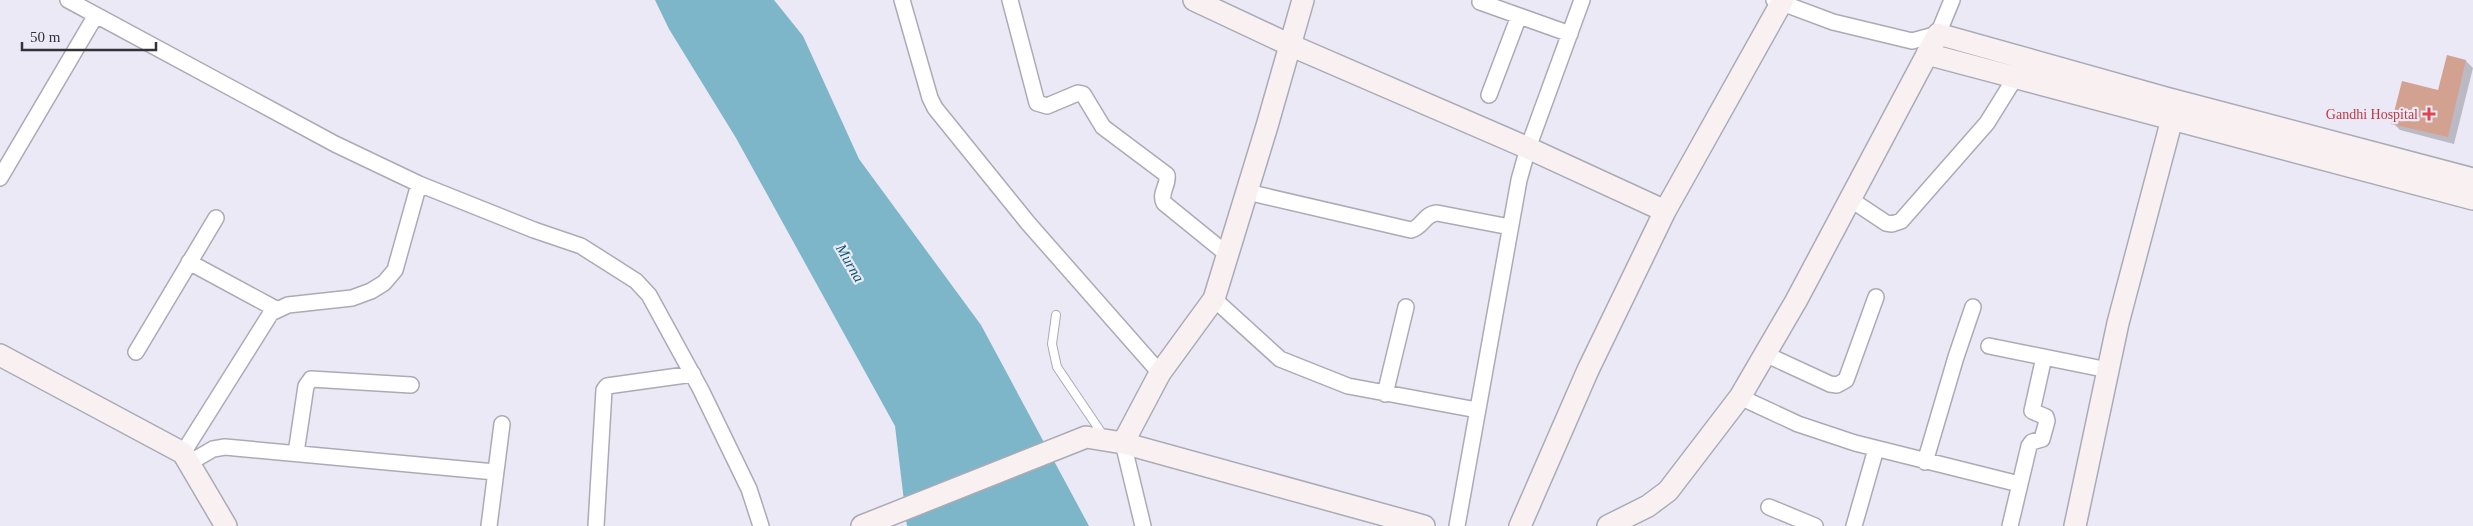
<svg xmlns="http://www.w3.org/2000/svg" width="2473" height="526" font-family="Georgia,serif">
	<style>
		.water { fill: #7db6c9 }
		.shadow { fill: #0003 }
		.building { fill: #d3a18f }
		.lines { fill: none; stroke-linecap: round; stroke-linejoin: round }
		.lane-casing { stroke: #ababb6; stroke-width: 10 }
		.street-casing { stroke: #ababb6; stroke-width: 18 }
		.secondary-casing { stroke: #ababb6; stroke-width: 24 }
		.lane { stroke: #fff; stroke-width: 8 }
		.street { stroke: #fff; stroke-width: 15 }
		.secondary { stroke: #f9f0f1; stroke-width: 21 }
		.health-dot { fill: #e0444e; stroke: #eae9f5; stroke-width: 2 }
		.labels { text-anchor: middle; stroke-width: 4.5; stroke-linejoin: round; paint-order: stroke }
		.health-label { font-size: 14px; fill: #be3a42; stroke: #eae9f5; text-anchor: end }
		.water-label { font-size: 15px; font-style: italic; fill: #04576b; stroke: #eae9f5 }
	</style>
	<rect width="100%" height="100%" fill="#eae9f5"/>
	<!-- water -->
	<path class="water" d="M655,0H774L803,36L859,159L981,325L1089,526H907L895,426L736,138L669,29Z"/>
	<!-- shadow -->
	<path class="shadow" d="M2448,57L2466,61L2473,68L2454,144L2400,130L2393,123L2439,92Z"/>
	<!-- building -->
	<path class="building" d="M2447,55L2466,60L2448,137L2391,124L2402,81L2438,90Z"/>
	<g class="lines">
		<defs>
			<path id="lane" d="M1056,315L1052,344L1057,367L1103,435"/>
			<path id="street" d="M68,0L335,144L419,184L534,230L581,246L636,281L649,295L701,390L749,489L761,526
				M902,0L930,98L935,108L1028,223L1160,373
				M1010,0L1037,103L1047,106L1078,93L1083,94L1103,127L1167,175C1169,185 1159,193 1164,203L1228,255
				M1774,0L1833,22L1912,41L1938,34L1952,0
				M1480,2L1570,34
				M1489,95L1519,16
				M0,178L96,15
				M1247,192L1411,230C1423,227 1424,214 1437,213L1510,227
				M1850,199L1886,223L1892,224L1901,221L1987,123L2015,78
				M189,262L276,309
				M1214,299L1280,359L1348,386L1477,410
				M1989,346L2108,370
				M136,352L216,218
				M1765,354L1830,384L1837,385L1846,380L1876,297
				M1385,394L1406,307
				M1740,397L1798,424L1855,443L2019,484
				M1123,443L1143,526
				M183,453L271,313L288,305L352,298L371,291L384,283L395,270L419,184
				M296,453L306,386L311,379L411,385
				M1925,462L1956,357L1973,307
				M189,463L213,449L225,447L495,472
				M1769,507L1815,526
				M489,526L502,424
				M596,526L604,390L607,386L693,374
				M1457,526L1519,180L1528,148L1582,0
				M1854,526L1876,449
				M2010,526L2029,446L2032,442L2042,439L2047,421L2046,417L2032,411L2044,357"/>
			<path id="secondary" d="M1194,0L1290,45L1528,148L1665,211
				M1927,54L2473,199
				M0,355L183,453L226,526
				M1123,443L1160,373L1214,299L1267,126L1303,0
				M862,526L1086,437L1123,443L1424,526
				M1520,526L1588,370L1665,211L1783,0
				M1608,526L1648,506L1668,491L1740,397L1796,301L1938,34L2166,98L2473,179
				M2075,526L2118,323L2172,119"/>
		</defs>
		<!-- lane casing -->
		<use href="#lane" class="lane-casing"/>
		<!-- street casing -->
		<use href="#street" class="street-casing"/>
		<!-- secondary casing -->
		<use href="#secondary" class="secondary-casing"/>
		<!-- lane -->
		<use href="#lane" class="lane"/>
		<!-- street -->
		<use href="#street" class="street"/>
		<!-- secondary -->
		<use href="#secondary" class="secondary"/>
	</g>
	<!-- markers -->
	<path class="health-dot" d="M2426.5 106.5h5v5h5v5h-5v5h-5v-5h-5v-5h5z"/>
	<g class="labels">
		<!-- health labels -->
		<g class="health-label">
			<text x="2418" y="119">Gandhi Hospital</text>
		</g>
		<!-- water labels -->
		<g class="water-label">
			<text transform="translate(850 263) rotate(60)" y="5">Murna</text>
		</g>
	</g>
	<!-- scale -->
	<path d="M22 42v8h134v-8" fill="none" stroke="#323237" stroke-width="2.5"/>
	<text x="30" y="42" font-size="15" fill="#323237" stroke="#eae9f5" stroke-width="4" paint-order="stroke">50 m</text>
</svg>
